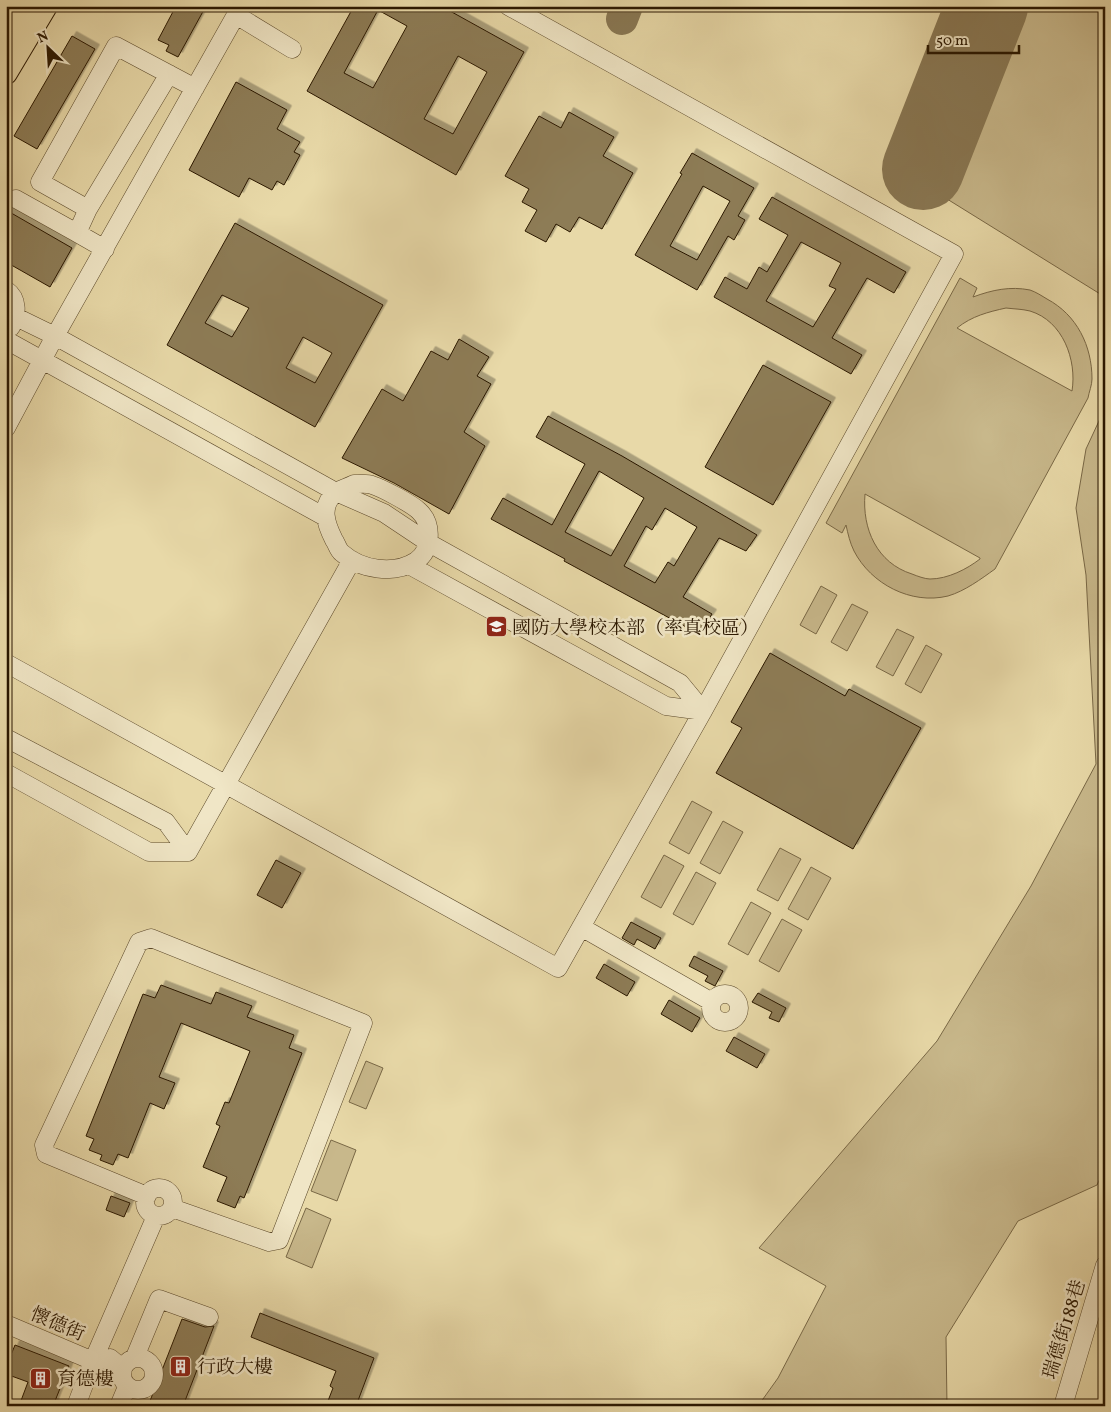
<svg xmlns="http://www.w3.org/2000/svg" width="1111" height="1412" font-family="Vollkorn,'Noto Serif TC',serif">
	<style>
		.green { fill: #c8b88b; stroke: #796846; fill-rule: evenodd }
		.lines { fill: none; stroke-linecap: round; stroke-linejoin: round }
		.taxiway { stroke: #897854; stroke-width: 32 }
		.runway { stroke: #897854; stroke-width: 82 }
		.building { fill: #8d7c57; stroke: #2a1700; fill-rule: evenodd; filter: url(#shadow) }
		.minor-casing { stroke: #5a482a; stroke-width: 19 }
		.major-casing { stroke: #2a1700; stroke-width: 24 }
		.minor { stroke: #f0e6c6; stroke-width: 18 }
		.major { stroke: #e8d9a8; stroke-width: 22 }
		.labels { text-anchor: middle; stroke-width: 5; stroke-linejoin: round; paint-order: stroke }
		.poi-label { font-size: 19px; fill: #2a1700; stroke: #f0e6c6; text-anchor: start }
		.street-label { font-size: 19px; fill: #2a1700; stroke: #f0e6c6 }
	</style>
	<defs>
		<filter id="shadow"><feDropShadow dx="4.5" dy="-4.5" stdDeviation="0" flood-color="#0004"/></filter>
	</defs>
	<rect width="100%" height="100%" fill="#e8d9a8"/>
	<filter id="stains"><feTurbulence type="fractalNoise" baseFrequency=".004" numOctaves="4"/><feColorMatrix values="0 0 0 0 .2 0 0 0 0 .09 0 0 0 0 .02 0 0 0 .5 -.17"/></filter>
	<radialGradient id="worn" r=".72"><stop offset=".6" stop-color="#630" stop-opacity="0"/><stop offset="1" stop-color="#630" stop-opacity=".3"/></radialGradient>
	<!-- green -->
	<path class="green" d="M1020,6H1105V297L939,194Z
		M960,278L977,288L973,297C992,290 1010,286 1030,290C1036,292 1042,296 1047,299C1077,315 1092,346 1092,379C1092,385 1089,392 1088,398L995,569C981,579 965,591 948,596C911,605 871,584 854,551C850,543 848,534 846,525L842,533L826,523ZM1006,308C1014,309 1022,309 1030,311C1063,321 1077,360 1072,391L957,328C972,316 988,312 1006,308ZM865,494L980,558V559C967,569 948,579 930,579C925,579 917,576 912,574C877,563 862,529 865,494Z
		M1105,408V1168L1097,1185L1018,1221L946,1337L947,1406H758L778,1378L826,1286L759,1248L937,1041L1031,886L1096,764L1086,575L1076,508L1086,449Z
		M821,586L837,595L816,634L800,625Z
		M852,604L868,612L847,651L831,642Z
		M897,629L914,637L893,676L876,667Z
		M926,645L942,654L921,693L905,684Z
		M692,801L712,812L689,854L669,843Z
		M723,821L743,832L720,874L700,863Z
		M780,848L801,859L778,901L757,890Z
		M664,855L684,866L661,908L641,897Z
		M811,867L831,878L808,920L788,909Z
		M696,872L716,883L693,925L673,914Z
		M751,902L771,913L748,955L728,944Z
		M782,919L802,930L779,972L759,961Z
		M366,1061L383,1068L366,1109L349,1102Z
		M331,1140L356,1150L337,1201L311,1191Z
		M306,1208L331,1219L312,1268L286,1257Z"/>
	<g class="lines">
		<!-- taxiway -->
		<path class="taxiway" d="M622,19L627,6"/>
		<!-- runway -->
		<path class="runway" d="M923,169L987,6"/>
	</g>
	<!-- building -->
	<path class="building" d="M176,6H206L178,57L166,51L169,45L158,40Z
		M354,6H441L524,52L456,175L307,91ZM378,10L407,26L373,88L344,73ZM458,56L487,72L453,134L424,119Z
		M72,36L95,49L37,149L14,136Z
		M236,82L287,110L277,129L300,142L294,152L300,155L284,185L277,181L272,190L249,178L239,197L189,170Z
		M569,112L614,137L603,156L633,173L602,229L579,217L570,232L556,224L546,242L525,231L537,210L522,202L529,189L505,176L539,116L561,128Z
		M692,153L754,188L738,216L745,220L734,240L728,236L697,290L635,255L682,174L680,173ZM703,186L730,201L697,260L670,246Z
		M772,197L906,272L894,293L867,278L832,338L862,355L851,374L714,297L725,277L747,289L759,267L767,272L788,235L759,219ZM801,242L841,263L829,286L836,289L813,327L766,301Z
		M6,210L72,248L50,287L6,262Z
		M235,223L383,305L315,427L167,345ZM222,295L249,308L232,337L205,323ZM303,337L332,353L315,383L286,368Z
		M459,339L489,357L477,376L491,384L464,432L485,446L449,514L394,483L342,458L382,389L403,401L431,351L448,360Z
		M763,365L831,402L773,505L705,467Z
		M548,416L622,456L757,535L746,551L719,538L683,597L712,614L699,634L564,561L565,559L491,519L503,498L552,525L585,464L536,437ZM599,471L644,498L611,556L565,532ZM665,508L697,527L674,566L668,562L655,583L624,566L646,526L652,530Z
		M770,653L845,696L849,689L921,728L853,849L716,773L742,728L731,722Z
		M276,860L301,873L282,908L257,895Z
		M631,922L661,938L655,949L637,939L634,945L622,938Z
		M694,956L723,971L715,986L705,981L708,976L689,966Z
		M604,964L635,982L627,996L596,978Z
		M161,985L211,1004L216,992L252,1006L247,1017L294,1035L289,1048L302,1053L244,1198L240,1196L235,1208L217,1201L227,1177L203,1167L220,1126L216,1124L225,1102L229,1103L250,1051L181,1023L159,1077L175,1083L164,1109L150,1103L128,1158L118,1154L113,1165L100,1160L102,1155L89,1150L94,1139L86,1136L143,994L155,998Z
		M758,993L786,1008L779,1022L769,1018L772,1012L752,1002Z
		M669,1000L700,1018L692,1032L661,1014Z
		M734,1037L765,1054L757,1068L726,1051Z
		M111,1196L130,1203L124,1217L106,1210Z
		M260,1313L374,1358L356,1406H326L333,1388L330,1386L336,1371L251,1337Z
		M182,1319L205,1327L214,1326L183,1406H148Z
		M15,1345L69,1366L53,1406H19L28,1382L6,1374V1367Z"/>
	<g class="lines">
		<defs>
			<path id="minor" d="M236,15L292,49
				M169,74L88,209L40,182L116,46L195,88
				M16,199L77,233
				M88,209L77,233L105,249
				M6,290C19,299 17,315 11,327
				M16,317L55,336L336,492L384,513L429,543L680,683L703,711L666,706L409,565
				M6,340L325,517
				M6,428L55,336L241,6
				M354,484C359,484 367,483 372,485C382,488 412,504 419,511C433,524 432,550 416,561C394,575 361,570 342,553C338,550 337,544 334,540C326,524 319,506 336,492C341,489 348,487 354,484Z
				M6,663L558,968L703,711L954,254L508,6
				M6,738L166,822L188,852
				M6,773L149,852H188
				M188,852L352,560
				M581,927L712,1002
				M711 1008a14 14 0 1 1 28 0a14 14 0 1 1-28 0Z
				M145 1202a14 14 0 1 1 28 0a14 14 0 1 1-28 0Z
				M147,1196L46,1154L44,1145L139,942L151,938L363,1023L279,1240L269,1242L172,1208
				M6,1324L93,1361
				M135,1357L159,1299L209,1317
				M122 1374a16 16 0 1 1 32 0a16 16 0 1 1-32 0Z
				M93,1361L110,1358L122,1368
				M76,1406L93,1361L156,1216
				M119,1406L127,1387
				M1063,1406L1105,1265"/>
			<path id="major" d="M6,40L27,6
				M6,73L46,6"/>
		</defs>
		<!-- minor casing -->
		<use href="#minor" class="minor-casing"/>
		<!-- major casing -->
		<use href="#major" class="major-casing"/>
		<!-- minor -->
		<use href="#minor" class="minor"/>
		<!-- major -->
		<use href="#major" class="major"/>
	</g>
	<!-- icons -->
	<defs>
		<symbol id="university-square" viewBox="-11 -11 22 22"><rect x="-9" y="-9" width="18" height="18" rx="4" fill="#8f2418" stroke="#f0e6c6"/><path d="M0-5L7-2L0 1L-7-2ZM-4 1L0 2.5L4 1V4Q0 6-4 4Z" fill="#fff"/></symbol>
		<symbol id="building-square" viewBox="-11 -11 22 22"><rect x="-9" y="-9" width="18" height="18" rx="4" fill="#8f2418" stroke="#f0e6c6"/><path d="M-4-6H4V6H1V3H-1V6H-4ZM-2.5-4.3h1.7v1.8h-1.7ZM.8-4.3h1.7v1.8H.8ZM-2.5-1h1.7V.8h-1.7ZM.8-1h1.7V.8H.8Z" fill="#fff"/></symbol>
	</defs>
	<g fill-rule="evenodd">
		<use href="#university-square" x="484" y="614" width="25" height="25"/>
		<use href="#building-square" x="168" y="1354" width="25" height="25"/>
		<use href="#building-square" x="28" y="1366" width="25" height="25"/>
	</g>
	<g class="labels">
		<!-- poi labels -->
		<g class="poi-label">
			<text x="512" y="634">國防大學校本部（率真校區）</text>
			<text x="197" y="1373">行政大樓</text>
			<text x="57" y="1385">育德樓</text>
		</g>
		<!-- street labels -->
		<g class="street-label">
			<text transform="translate(58 1323) rotate(23)" y="7">懷德街</text>
			<text transform="translate(1063 1329) rotate(-73)" y="7">瑞德街188巷</text>
		</g>
	</g>
	<!-- margin -->
	<rect width="1111" height="1412" fill="none" stroke="#e8d9a8" stroke-width="25"/>
	<rect x="8" y="8" width="1096" height="1397" fill="none" stroke="#2a1700" stroke-width="2.5"/>
	<rect x="12" y="12" width="1086" height="1387" fill="none" stroke="#2a1700"/>
	<!-- north arrow -->
	<g transform="translate(48 48) rotate(335)" stroke="#f0e6c6" stroke-width="4" paint-order="stroke">
	<path d="M0-4L9 19L0 12L-9 19Z" fill="#2a1700"/>
	<text y="-8" font-size="14" font-weight="bold" text-anchor="middle" fill="#2a1700">N</text>
	</g>
	<!-- scale -->
	<path d="M928 45v8h91v-8" fill="none" stroke="#2a1700" stroke-width="2.5"/>
	<text x="936" y="45" font-size="15" fill="#2a1700" stroke="#f0e6c6" stroke-width="4" paint-order="stroke">50 m</text>
	<rect width="100%" height="100%" filter="url(#stains)"/>
	<rect width="100%" height="100%" fill="url(#worn)"/>
</svg>
